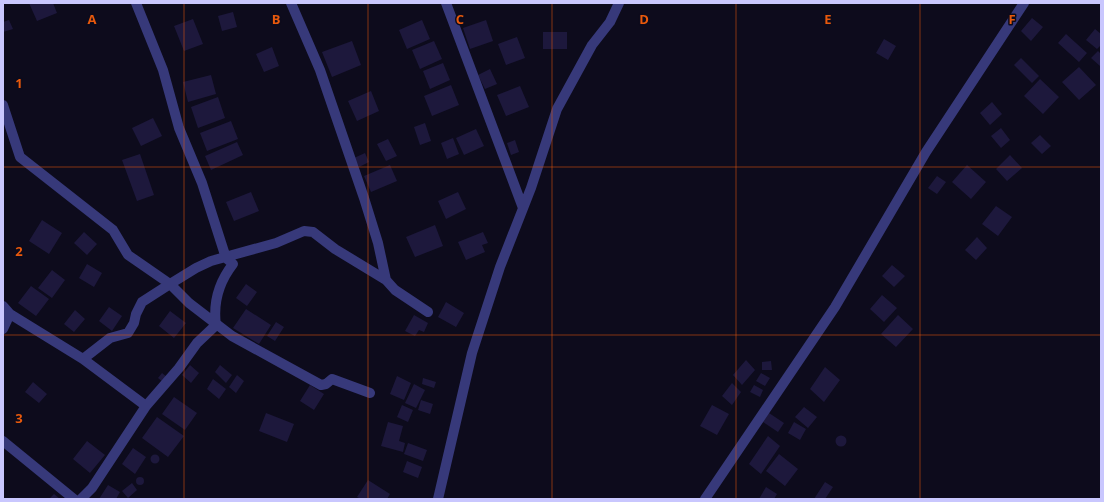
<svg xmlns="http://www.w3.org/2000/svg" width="1104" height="502" font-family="'Open Sans',sans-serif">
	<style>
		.building { fill: #1d183c }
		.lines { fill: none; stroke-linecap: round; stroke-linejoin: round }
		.minor { stroke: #37397a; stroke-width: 10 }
		.grid { fill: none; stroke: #e8590c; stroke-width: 1; stroke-opacity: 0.55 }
		.grid-label { font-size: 13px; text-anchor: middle; font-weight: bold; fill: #e8590c; stroke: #0d0b1c; stroke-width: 3; stroke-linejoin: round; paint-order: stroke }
	</style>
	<rect width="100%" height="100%" fill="#0d0b1c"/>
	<!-- building -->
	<path class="building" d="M29,3H53L57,13L37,21Z
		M233,12L237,27L222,31L218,16Z
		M1032,18L1043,27L1031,41L1021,31Z
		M193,19L203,44L184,51L174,26Z
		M9,20L13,29L3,32V22Z
		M422,20L430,39L407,49L399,30Z
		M486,20L493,41L470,49L463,28Z
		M1095,29L1101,34V45L1097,49L1086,40Z
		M543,32H567V49H543Z
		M1066,34L1087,53L1079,62L1058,43Z
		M517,37L525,58L506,65L498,44Z
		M884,39L896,46L888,60L876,53Z
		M352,41L361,65L332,77L322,52Z
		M434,41L442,59L420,69L412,50Z
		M272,47L279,66L264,72L256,54Z
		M1098,51L1101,54L1100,66L1091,58Z
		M1021,58L1039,76L1032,83L1014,65Z
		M443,63L450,80L430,89L423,71Z
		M1079,67L1096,85L1079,100L1062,82Z
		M490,69L497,84L485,89L478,75Z
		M211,75L216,94L188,102L183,82Z
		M1040,79L1059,97L1043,114L1024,96Z
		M451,85L459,105L432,116L424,96Z
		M520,86L529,107L506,116L497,95Z
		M371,91L379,111L357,121L348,101Z
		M218,97L225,118L198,128L191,107Z
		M992,102L1002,114L990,125L980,113Z
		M153,118L162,136L141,146L132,128Z
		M231,121L238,139L207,151L200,133Z
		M425,123L431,141L420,145L414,127Z
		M1001,128L1010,140L1001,148L991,136Z
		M476,129L484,146L464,155L456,138Z
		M1040,135L1051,146L1042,154L1031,143Z
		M453,138L459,154L447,159L441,143Z
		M388,139L397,156L386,161L377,144Z
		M515,140L519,152L511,155L507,143Z
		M237,142L243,155L211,170L205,156Z
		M365,153L369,162L359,167L354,158Z
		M140,154L154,195L137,201L122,160Z
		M1010,155L1022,168L1007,181L996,169Z
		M390,165L397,181L371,192L364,176Z
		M967,165L986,182L971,199L952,182Z
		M937,176L946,182L937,194L928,188Z
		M251,192L259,211L234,221L226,202Z
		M458,192L466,209L446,219L438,201Z
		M996,206L1012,217L998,236L982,224Z
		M42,220L62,233L49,254L29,241Z
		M435,225L443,246L415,257L406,237Z
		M84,232L97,244L87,255L74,243Z
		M483,232L488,243L482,245L485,252L466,260L458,242Z
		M977,237L987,248L976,260L965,250Z
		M87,264L102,273L94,287L79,278Z
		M892,265L905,276L894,287L882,276Z
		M52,270L65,280L52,298L38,288Z
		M246,284L257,292L247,306L236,298Z
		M31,286L49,299L36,316L18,303Z
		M882,295L897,308L884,322L870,309Z
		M446,302L464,313L456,327L438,317Z
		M109,307L122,316L112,331L99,321Z
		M246,309L271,325L259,344L233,328Z
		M75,310L85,319L74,332L64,324Z
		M170,311L186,323L174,338L159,326Z
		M414,315L428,323L424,332L419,330L415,336L405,331Z
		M898,315L913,329L896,347L881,334Z
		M276,322L284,327L275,341L267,336Z
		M746,360L755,370L742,385L733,375Z
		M771,361L772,370H762V362Z
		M190,365L199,373L191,383L182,375Z
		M220,365L232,375L226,383L215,372Z
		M825,367L840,380L824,402L810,389Z
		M162,373L167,377L163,382L158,378Z
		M761,373L770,378L765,386L756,381Z
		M237,375L244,381L236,393L229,387Z
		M397,376L411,383L404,400L390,394Z
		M423,378L436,382L434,388L422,384Z
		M213,379L226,389L219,399L207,389Z
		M33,382L47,394L39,403L25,392Z
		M732,383L741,392L732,405L722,396Z
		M414,384L425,390L416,408L405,403Z
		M310,385L324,394L314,410L300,401Z
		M754,385L763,390L760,397L750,392Z
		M174,397L197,413L185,430L162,414Z
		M421,400L433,404L430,414L418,410Z
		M402,405L413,410L408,422L397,417Z
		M712,405L729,414L717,435L700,426Z
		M804,407L817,417L808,428L795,417Z
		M266,413L294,424L287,442L259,431Z
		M769,413L784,423L778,432L763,422Z
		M157,417L184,436L168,457L142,438Z
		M388,422L403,426L399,441L405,443L403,452L381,446Z
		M794,422L806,429L800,440L788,433Z
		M835.5 441a5.5 5.5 0 1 1 11 0a5.5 5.5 0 1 1-11 0Z
		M768,436L780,446L761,474L749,464Z
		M87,441L105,455L90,473L73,459Z
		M408,443L427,450L423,461L404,454Z
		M133,448L146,457L135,474L122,464Z
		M779,454L798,469L785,486L766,471Z
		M150.5 459a4.5 4.5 0 1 1 9 0a4.5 4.5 0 1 1-9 0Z
		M407,461L422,467L418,478L403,472Z
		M136 481a4 4 0 1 1 8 0a4 4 0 1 1-8 0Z
		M368,480L390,494L387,499H361L357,497Z
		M825,482L833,487L825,499H814Z
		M132,483L137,490L128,498L122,491Z
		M108,485L120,492L116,499H99Z
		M766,487L777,494L774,499H759Z
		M54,494L60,499H49Z"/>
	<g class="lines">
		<!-- minor -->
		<path class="minor" d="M136,3L163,70L179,128L202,183L226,258L233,264C219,282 213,303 216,325
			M291,3L320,70L364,198L378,243L386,280L395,290L428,312
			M446,3L523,208
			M3,105L20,157L113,230L128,255L170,284L142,302L136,314L134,323L128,333L110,338L83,359
			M3,306L10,314L3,329
			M10,314L83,359L146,406
			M370,393L332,379L326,384L321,385L232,336L189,303L170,284L196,268L211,261L276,243L304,231L313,232L335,249L386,280
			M3,441L74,499
			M81,499L92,488L146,406L179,368L197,343L216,325
			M438,499L472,353L500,267L531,188L557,109L592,45L610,22L619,3
			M705,499L835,307L926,152L1024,3"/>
	</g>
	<!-- grid -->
	<path class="grid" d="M184,3V499M368,3V499M552,3V499M736,3V499M920,3V499M3,167H1101M3,335H1101"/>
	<g class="grid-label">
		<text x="92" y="24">A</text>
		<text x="276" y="24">B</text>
		<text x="460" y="24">C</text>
		<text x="644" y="24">D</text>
		<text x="828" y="24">E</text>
		<text x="1012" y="24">F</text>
		<text x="19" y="88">1</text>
		<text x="19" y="256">2</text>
		<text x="19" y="423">3</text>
	</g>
	<!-- border -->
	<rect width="1104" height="502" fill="none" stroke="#c9c7fe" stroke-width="8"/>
</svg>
